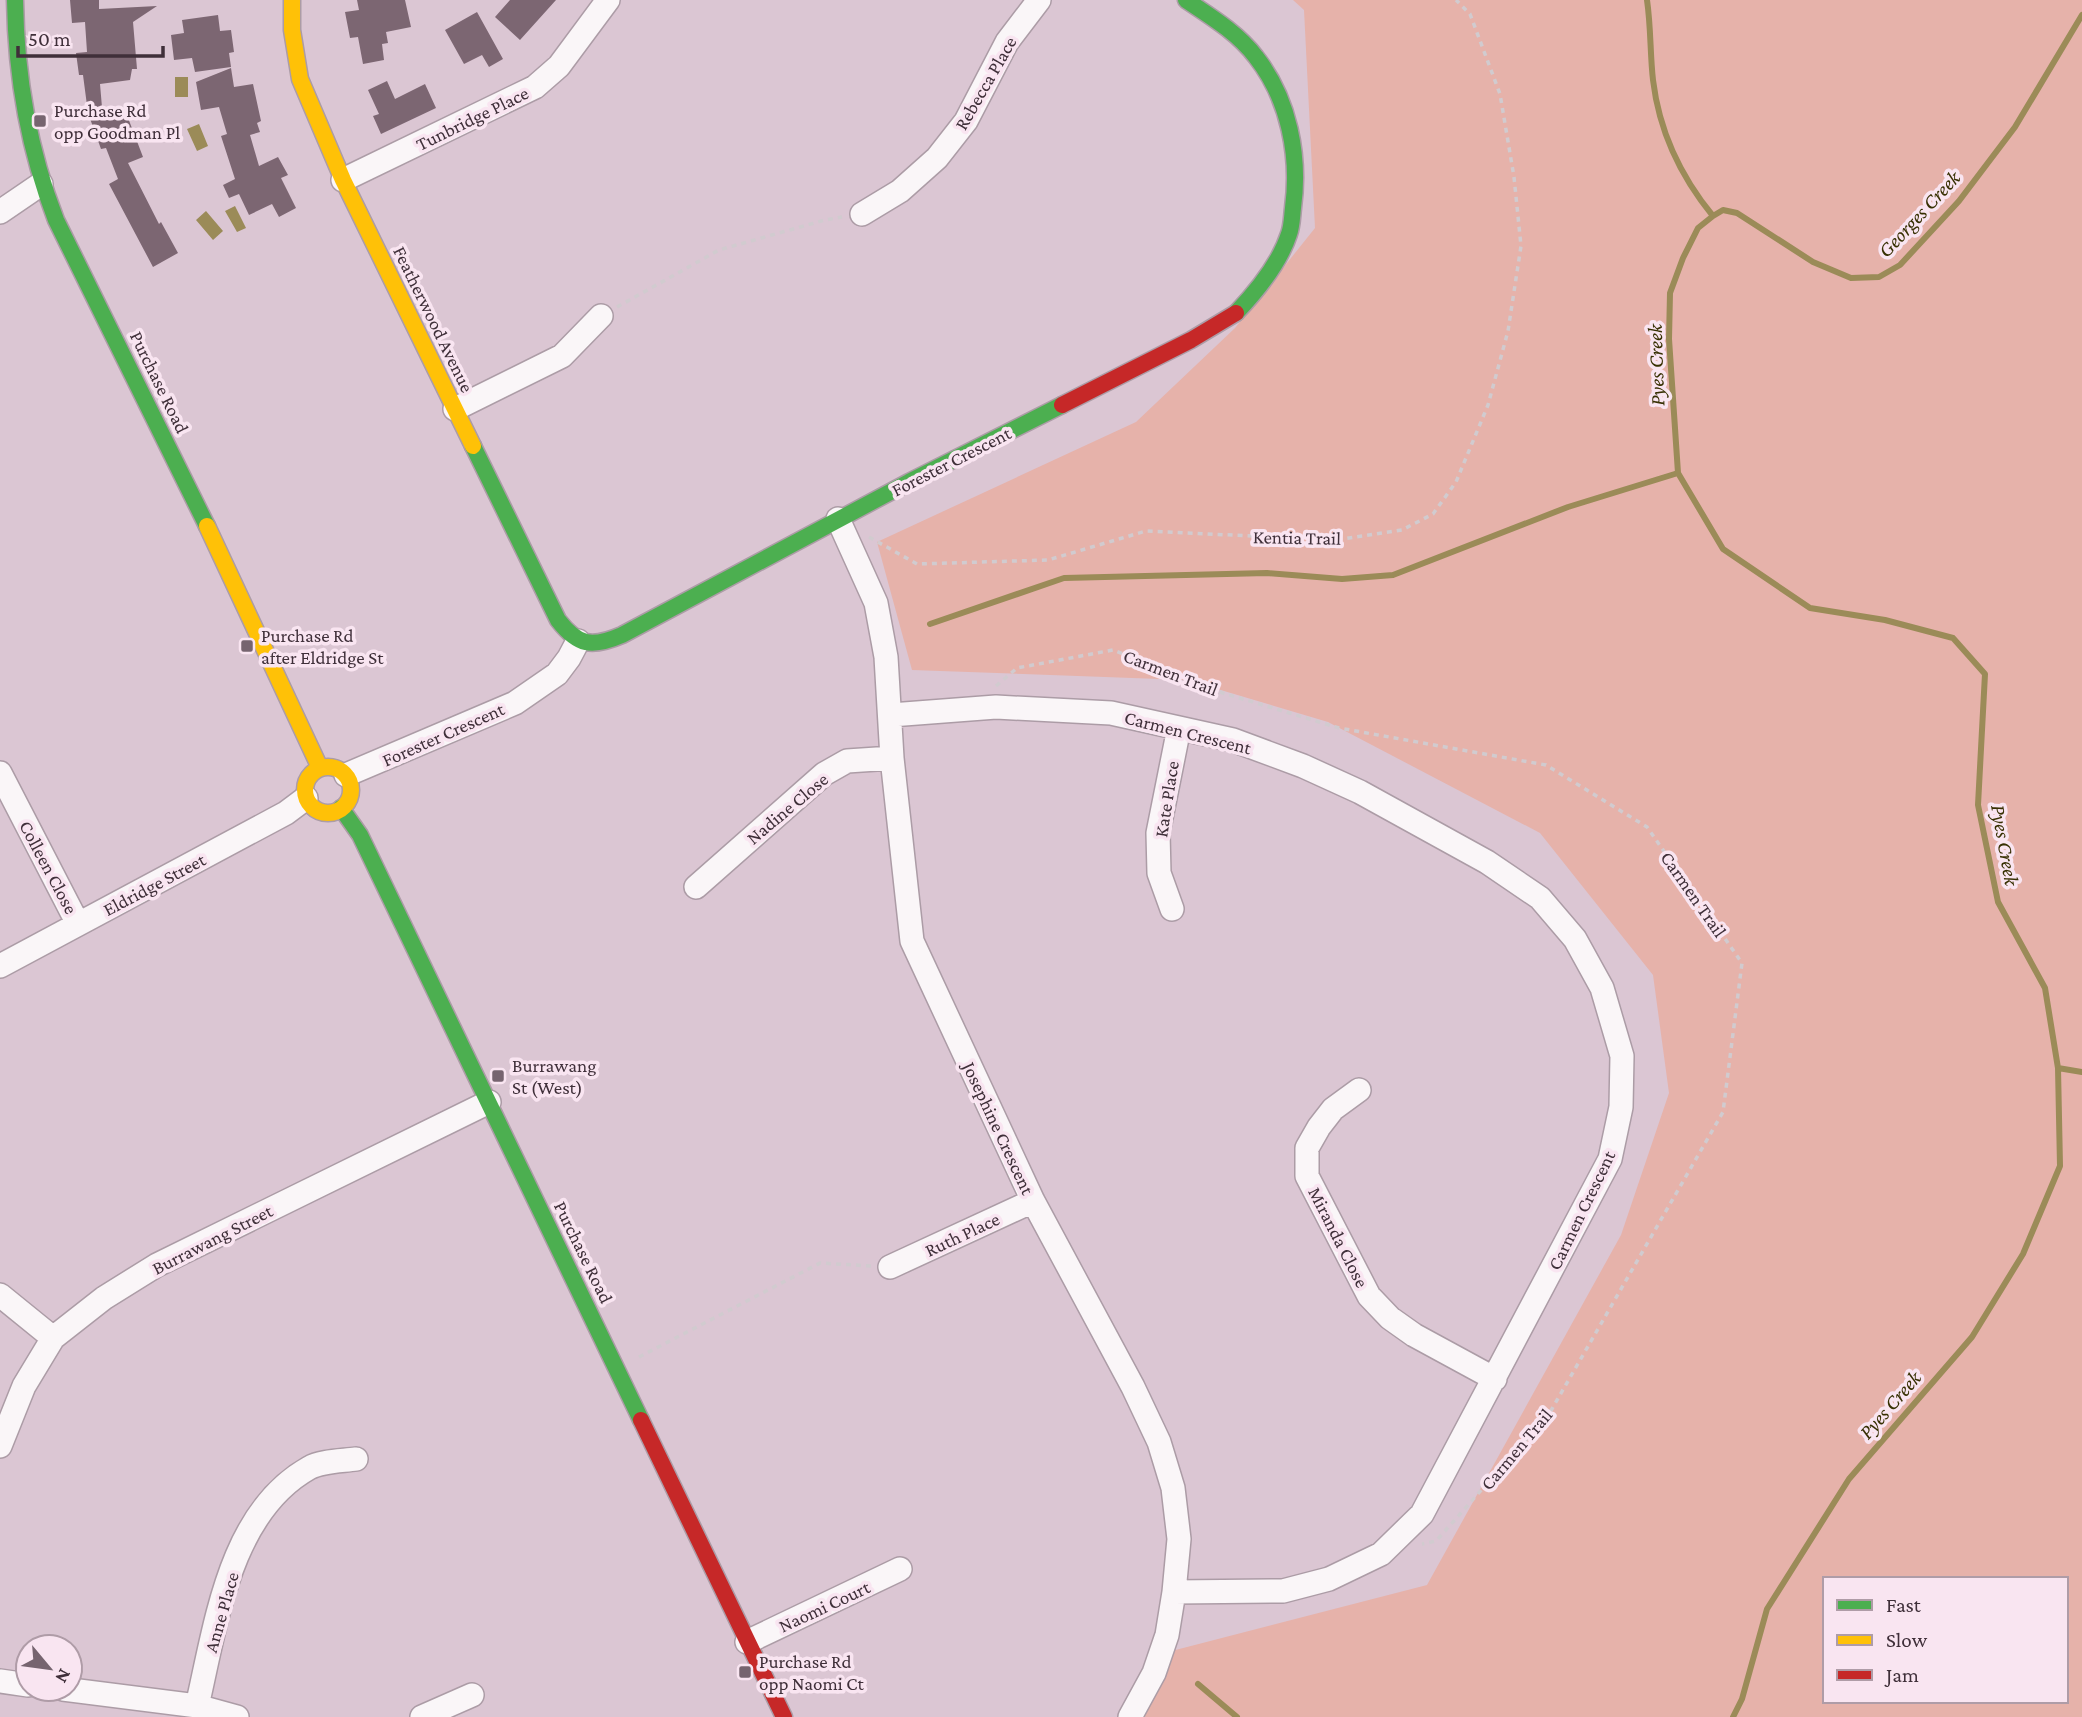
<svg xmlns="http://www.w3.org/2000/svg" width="2082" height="1717" font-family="'Crimson Pro',serif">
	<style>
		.green { fill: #e6b2aa; fill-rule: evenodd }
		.water { fill: #9b8b58 }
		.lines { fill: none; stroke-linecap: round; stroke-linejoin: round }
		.stream { stroke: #9b8b58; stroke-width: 6 }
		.building { fill: #7c6672 }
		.street-casing { stroke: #ac9ca6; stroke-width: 26 }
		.fast-casing { stroke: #ac9ca6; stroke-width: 19 }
		.slow-casing { stroke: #ac9ca6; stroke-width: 19 }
		.jam-casing { stroke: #ac9ca6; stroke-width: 19 }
		.path { stroke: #d1cbcf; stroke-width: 3.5; stroke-dasharray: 5 5; stroke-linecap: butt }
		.street { stroke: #faf6f8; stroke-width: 23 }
		.fast { stroke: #4caf50; stroke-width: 16 }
		.slow { stroke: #ffc107; stroke-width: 16 }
		.jam { stroke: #c62828; stroke-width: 16 }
		.poi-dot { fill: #76646f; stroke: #f9e5f1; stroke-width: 2.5 }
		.labels { text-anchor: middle; stroke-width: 7; stroke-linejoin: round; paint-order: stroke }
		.street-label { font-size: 19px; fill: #3f2f39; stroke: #f9e5f1 }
		.poi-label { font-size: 19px; fill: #3f2f39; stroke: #f9e5f1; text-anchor: start }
		.water-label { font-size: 21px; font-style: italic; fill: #373003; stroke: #f9e5f1 }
	</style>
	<rect width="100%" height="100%" fill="#dbc6d3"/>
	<!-- green -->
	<path class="green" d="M1293,0H2082V1717H1123L1160,1654L1427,1585L1621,1235L1669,1093L1653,975L1540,833L1328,722L1187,680L912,670L877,542L1136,422L1235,328L1315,228L1304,10ZM1825,1579H2066V1701H1825Z"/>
	<!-- water -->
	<path class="water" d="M175,77H188V97H175Z
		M199,124L208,146L197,151L187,129Z
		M235,206L246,228L237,232L225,211Z
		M206,211L223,231L213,240L196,220Z"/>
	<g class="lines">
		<!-- stream -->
		<path class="stream" d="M1647,0C1651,27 1650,54 1653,80C1659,130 1681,177 1713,216L1698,228L1683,258L1670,293L1669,339L1678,473L1723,549L1810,608L1885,620L1953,638L1985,674L1978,805L1998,902L2045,988L2058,1068L2060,1166L2023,1254L1972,1337L1849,1479L1767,1609L1742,1699L1733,1717
			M1713,216L1723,210L1737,213L1813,262L1851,278L1879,277L1900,265L1959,201L2015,127L2082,15
			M930,624L1064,578L1267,573L1342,579L1393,575L1568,507L1678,473
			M2058,1068L2082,1072
			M1198,1684L1237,1717"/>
	</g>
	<!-- building -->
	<path class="building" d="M70,0H99V9L157,6L133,22L137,69H132L130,80L100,84L103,119L125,110L143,157L128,163L159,224L161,222L178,253L153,267L109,184L118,179L106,148L101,149L88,113L83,75H79L76,53L87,52L85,22L72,23Z
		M357,0H405L411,27L386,32L388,43L382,44L384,60L363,64L358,37L350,38L345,12L359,10Z
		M510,0H556L520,40L495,17Z
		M477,12L503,59L489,67L482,55L464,64L445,30Z
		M218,15L220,31L231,30L234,52L229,53L231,67L195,72L192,58L174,60L171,35L184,33L182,20Z
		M231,68L234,87L253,84L261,121L257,123L260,132L250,135L259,166L278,157L288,175L281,178L296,208L279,217L272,204L249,215L239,194L229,198L223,185L235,179L221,136L227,134L219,107L201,110L196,82Z
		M387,81L395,99L425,84L436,108L381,134L373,116L379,114L368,90Z"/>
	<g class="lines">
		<defs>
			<path id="street" d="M343,180L535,87L559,66L608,0
				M0,212L41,184
				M862,214L900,191L937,158L966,121L1007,42L1039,0
				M455,409L562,356L601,316
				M838,519L876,603L886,657L892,758L912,941L1033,1201L1133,1387L1159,1442L1173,1488L1179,1539L1174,1592L1167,1635L1154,1673L1130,1717
				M891,715L996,707L1111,713L1233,740L1303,766L1360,792L1487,862L1540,898L1575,939L1602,988L1622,1056L1621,1107L1610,1159L1422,1514L1381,1554L1329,1579L1283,1591L1174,1592
				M0,773L78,924
				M346,775L515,703L557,674L569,658L578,641
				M696,887L824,774L847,761L892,758
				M1172,909L1159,873L1158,833L1179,728
				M0,966L286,813L306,798
				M1359,1090L1333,1109L1319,1127L1307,1148V1176L1369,1296L1390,1318L1414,1335L1495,1379
				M890,1267L1033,1201
				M0,1295L53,1338
				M0,1446L24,1386L53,1338L104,1298L157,1265L489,1102
				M747,1642L900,1569
				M0,1681L28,1685
				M63,1689L197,1706L237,1717
				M197,1706C216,1625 229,1513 309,1468C321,1461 342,1461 356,1459
				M422,1717L472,1695"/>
			<path id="fast" d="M15,0C16,77 28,148 56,220L207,526
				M1186,0C1210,16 1238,33 1256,57C1289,99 1300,156 1293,208C1292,216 1292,226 1289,234C1280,262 1256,292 1236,313
				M473,446L558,620C578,646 592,648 622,635L909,482L1062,405
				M341,808L360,835L641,1420"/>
			<path id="slow" d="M292,0V30L300,79L343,180L473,446
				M207,526L320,768
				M305 790a23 23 0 1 1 46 0a23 23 0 1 1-46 0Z"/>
			<path id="jam" d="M1062,405L1191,340L1236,313
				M641,1420L784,1717"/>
		</defs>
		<!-- street casing -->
		<use href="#street" class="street-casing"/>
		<!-- fast casing -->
		<use href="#fast" class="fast-casing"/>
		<!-- slow casing -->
		<use href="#slow" class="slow-casing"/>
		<!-- jam casing -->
		<use href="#jam" class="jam-casing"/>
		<!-- path -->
		<path class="path" d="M617,307L719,250L825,220L842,217
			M869,537L917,564L1048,560L1146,531L1336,540L1402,530L1433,514L1456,482L1488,405L1508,331L1521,246L1514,177L1500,94L1470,14L1456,0
			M996,686L1017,668L1113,650L1223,693L1339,728L1546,765L1647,827L1742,963L1723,1112L1549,1414L1436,1541L1422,1544
			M639,1357L820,1263L871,1266"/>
		<!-- street -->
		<use href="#street" class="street"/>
		<!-- fast -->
		<use href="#fast" class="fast"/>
		<!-- slow -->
		<use href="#slow" class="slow"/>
		<!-- jam -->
		<use href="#jam" class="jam"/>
	</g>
	<!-- markers -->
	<g class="poi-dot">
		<rect x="33" y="114" width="14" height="14" rx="3.5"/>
		<rect x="240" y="639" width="14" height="14" rx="3.5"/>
		<rect x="491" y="1069" width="14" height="14" rx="3.5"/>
		<rect x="738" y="1665" width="14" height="14" rx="3.5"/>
	</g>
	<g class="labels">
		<!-- street labels -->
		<g class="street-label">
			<text transform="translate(985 83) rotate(-60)" y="7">Rebecca Place</text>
			<text transform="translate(472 118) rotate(-26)" y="7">Tunbridge Place</text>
			<text transform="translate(434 319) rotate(64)" y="7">Featherwood Avenue</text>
			<text transform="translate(160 382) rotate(64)" y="7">Purchase Road</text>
			<text transform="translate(951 461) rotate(-27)" y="7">Forester Crescent</text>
			<text transform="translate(1297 537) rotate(1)" y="7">Kentia Trail</text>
			<text transform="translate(1171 672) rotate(21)" y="7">Carmen Trail</text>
			<text transform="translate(1188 732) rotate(14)" y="7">Carmen Crescent</text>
			<text transform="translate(443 734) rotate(-24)" y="7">Forester Crescent</text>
			<text transform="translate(1166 799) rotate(-81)" y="7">Kate Place</text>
			<text transform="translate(787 808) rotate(-40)" y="7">Nadine Close</text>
			<text transform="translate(49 867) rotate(62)" y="7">Colleen Close</text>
			<text transform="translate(154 884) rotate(-28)" y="7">Eldridge Street</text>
			<text transform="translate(1694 894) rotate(55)" y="7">Carmen Trail</text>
			<text transform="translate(999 1128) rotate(65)" y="7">Josephine Crescent</text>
			<text transform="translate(1581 1210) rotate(-64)" y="7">Carmen Crescent</text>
			<text transform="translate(962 1234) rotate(-25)" y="7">Ruth Place</text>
			<text transform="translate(1339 1237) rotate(63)" y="7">Miranda Close</text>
			<text transform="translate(212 1239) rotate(-27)" y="7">Burrawang Street</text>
			<text transform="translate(584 1252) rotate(64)" y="7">Purchase Road</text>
			<text transform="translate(1516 1449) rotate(-50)" y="7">Carmen Trail</text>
			<text transform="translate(824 1606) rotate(-25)" y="7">Naomi Court</text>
			<text transform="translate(221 1612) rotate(-74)" y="7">Anne Place</text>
		</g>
		<!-- poi labels -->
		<g class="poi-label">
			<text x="54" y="117">Purchase Rd<tspan x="54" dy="22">opp Goodman Pl</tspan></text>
			<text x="261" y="642">Purchase Rd<tspan x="261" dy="22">after Eldridge St</tspan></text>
			<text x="512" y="1072">Burrawang<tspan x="512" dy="22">St (West)</tspan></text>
			<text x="759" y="1668">Purchase Rd<tspan x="759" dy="22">opp Naomi Ct</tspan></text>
		</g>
		<!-- water labels -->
		<g class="water-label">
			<text transform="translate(1919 214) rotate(-47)" y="7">Georges Creek</text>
			<text transform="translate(1656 365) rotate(-92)" y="7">Pyes Creek</text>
			<text transform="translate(2005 845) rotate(80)" y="7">Pyes Creek</text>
			<text transform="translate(1890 1405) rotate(-49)" y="7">Pyes Creek</text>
		</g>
	</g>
	<!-- legend -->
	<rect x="1823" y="1577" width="245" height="126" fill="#f9e5f1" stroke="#af9ca7" stroke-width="2"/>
	<rect x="1837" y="1600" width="35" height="10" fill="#4caf50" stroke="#af9ca7" stroke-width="2"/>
	<text x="1886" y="1612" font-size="21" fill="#3f2f39">Fast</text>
	<rect x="1837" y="1635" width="35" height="10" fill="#ffc107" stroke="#af9ca7" stroke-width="2"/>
	<text x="1886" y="1647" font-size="21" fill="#3f2f39">Slow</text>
	<rect x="1837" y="1670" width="35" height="10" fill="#c62828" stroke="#af9ca7" stroke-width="2"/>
	<text x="1886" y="1682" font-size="21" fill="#3f2f39">Jam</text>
	<!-- north arrow -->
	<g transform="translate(49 1668) rotate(119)"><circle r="33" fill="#f9e5f1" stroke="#af9ca7" stroke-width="2"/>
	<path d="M0-5L12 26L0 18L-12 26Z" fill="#76646f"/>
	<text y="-10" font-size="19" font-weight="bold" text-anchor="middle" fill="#3f2f39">N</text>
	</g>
	<!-- scale -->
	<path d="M18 46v10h145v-10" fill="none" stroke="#3f2f39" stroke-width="3.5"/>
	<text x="28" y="46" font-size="21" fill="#3f2f39" stroke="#f9e5f1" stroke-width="5" paint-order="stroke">50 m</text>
</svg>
